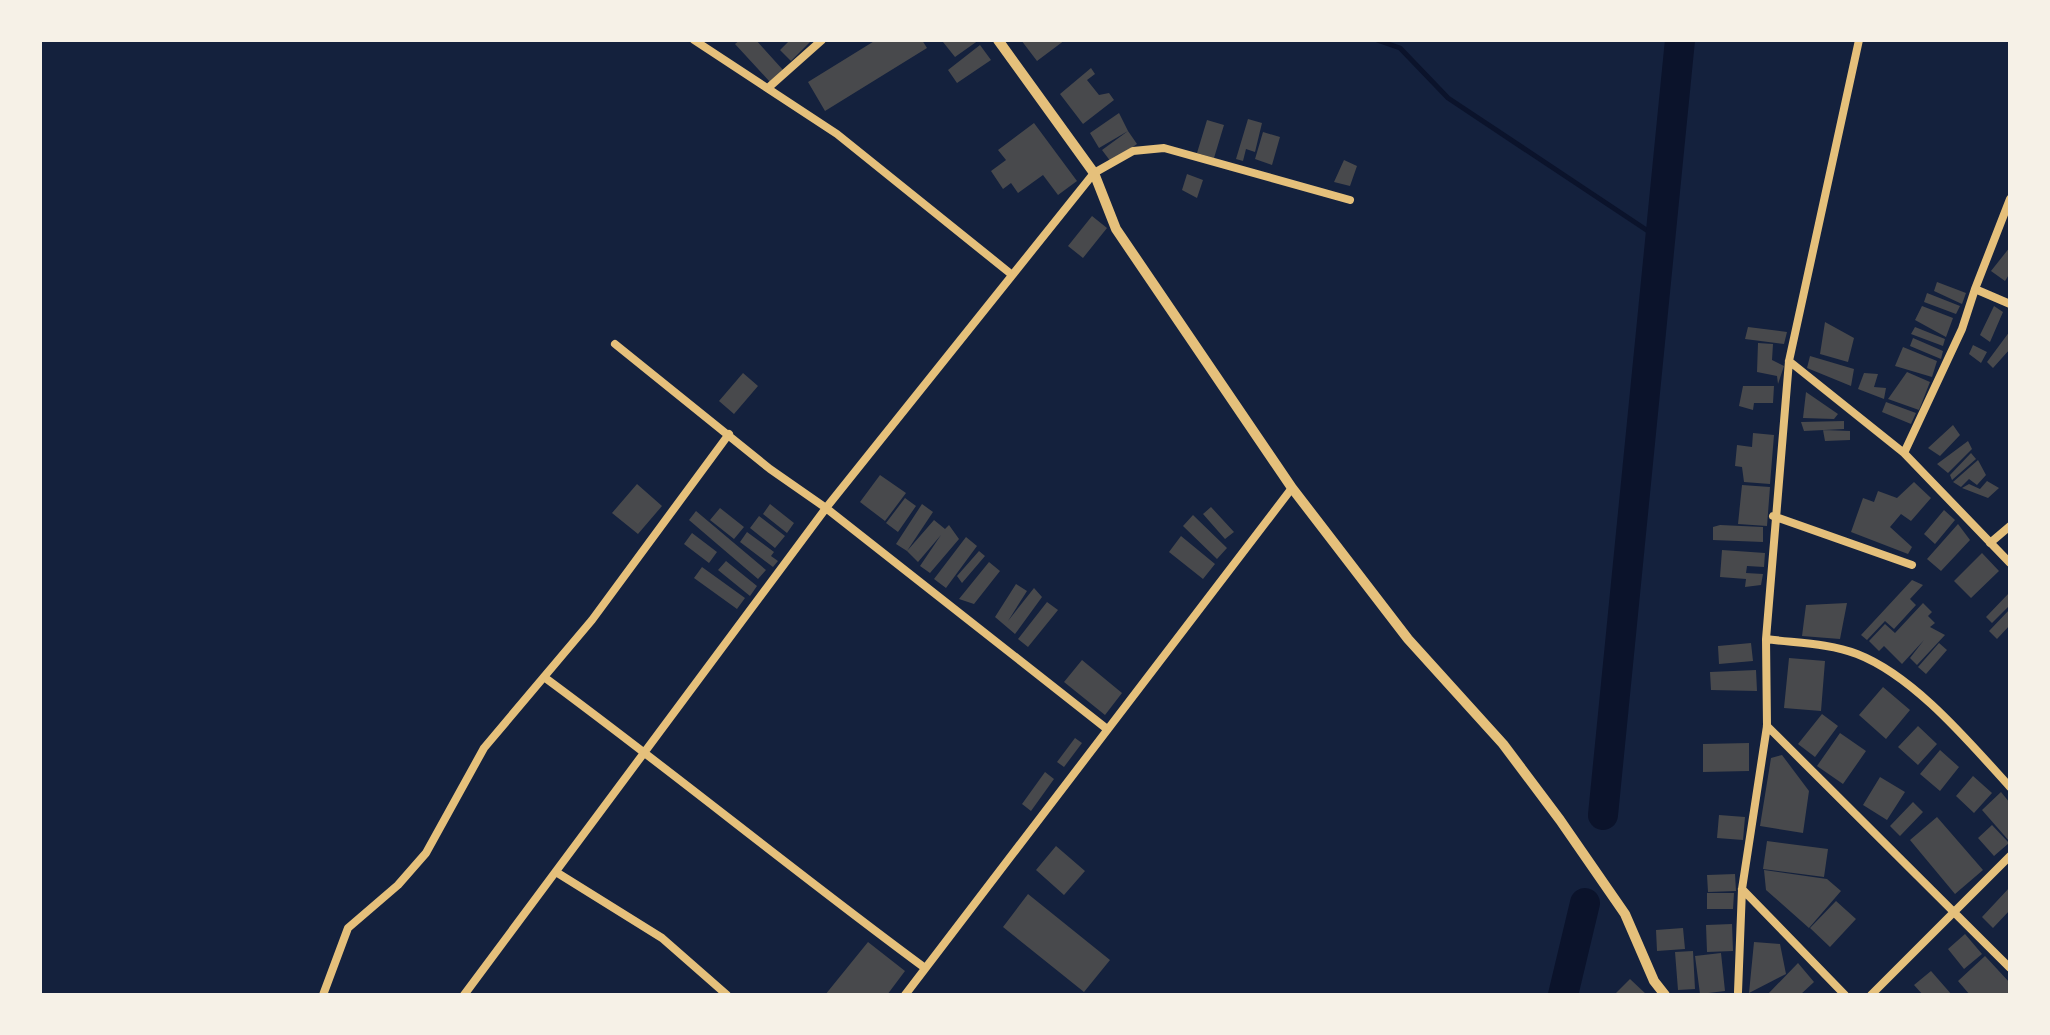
<svg xmlns="http://www.w3.org/2000/svg" width="2050" height="1035" font-family="'Source Serif 4',serif">
	<style>
		.lines { fill: none; stroke-linecap: round; stroke-linejoin: round }
		.stream { stroke: #0b132b; stroke-width: 5 }
		.river { stroke: #0b132b; stroke-width: 30 }
		.building { fill: #48494c }
		.minor { stroke: #e5c07b; stroke-width: 8 }
		.tertiary { stroke: #e5c07b; stroke-width: 10 }
	</style>
	<rect width="100%" height="100%" fill="#14213d"/>
	<g class="lines">
		<!-- stream -->
		<path class="stream" d="M1377,40L1400,48L1448,98L1660,239"/>
		<!-- river -->
		<path class="river" d="M1603,815L1680,40
			M1563,995L1585,903"/>
	</g>
	<!-- building -->
	<path class="building" d="M740,40H756L783,70L770,82L735,44Z
		M790,40L810,42L791,61L780,50Z
		M876,40H922L927,48L825,111L808,82Z
		M946,40H979L955,57L943,42Z
		M1021,40H1065L1037,61Z
		M980,45L991,60L957,83L948,70Z
		M1091,68L1095,74L1087,80L1099,95L1109,93L1114,100L1083,124L1060,94Z
		M1119,113L1128,131L1099,148L1090,133Z
		M1248,119L1262,123L1255,152L1246,149L1243,161L1236,159Z
		M1207,120L1224,125L1214,158L1197,153Z
		M1034,123L1077,181L1058,195L1043,175L1018,193L1011,183L1003,189L991,171L1006,160L998,150Z
		M1128,131L1137,144L1111,162L1102,150Z
		M1263,132L1280,137L1272,165L1255,159Z
		M1344,160L1357,166L1350,186L1334,182Z
		M1187,174L1203,180L1197,198L1182,190Z
		M1092,216L1107,228L1083,258L1068,246Z
		M2010,247V273L2005,281L1991,271Z
		M1937,282L1966,293L1962,304L1934,291Z
		M1927,293L1960,306L1956,314L1924,302Z
		M1922,306L1953,318L1946,337L1915,320Z
		M1994,306L2003,312L1990,342L1980,335Z
		M1825,322L1854,338L1848,362L1820,354Z
		M1748,327L1787,332L1784,344L1745,339Z
		M1915,327L1945,339L1943,346L1911,334Z
		M2010,331V349L1993,368L1987,362Z
		M1913,338L1943,351L1941,359L1910,346Z
		M1758,343L1773,344L1772,360L1784,366L1778,384L1777,376L1757,372Z
		M1973,345L1987,352L1981,363L1969,354Z
		M1903,347L1937,361L1932,377L1895,366Z
		M1810,356L1854,369L1851,386L1807,368Z
		M1907,372L1930,382L1919,410L1888,399Z
		M743,373L758,386L734,414L719,401Z
		M1864,373L1878,374L1874,387L1886,388L1884,399L1858,389Z
		M1743,386H1774L1773,403H1754L1753,410L1739,406Z
		M1806,392L1838,414L1834,419L1803,418Z
		M1886,402L1916,413L1911,424L1882,412Z
		M1844,421V429L1804,431L1801,422Z
		M1953,425L1960,435L1940,456L1928,448Z
		M1823,430L1850,431V440L1825,441Z
		M1753,433L1774,435L1770,484L1744,482L1742,467L1735,466L1737,445L1752,447Z
		M1968,441L1972,449L1948,473L1937,464Z
		M1971,453L1976,459L1952,480L1950,475Z
		M1978,460L1986,475L1977,485L1969,479L1961,487L1953,482Z
		M880,475L906,493L885,521L860,502Z
		M1987,481L1999,488L1988,498L1962,488L1969,484L1980,489Z
		M1914,482L1931,498L1911,521L1901,514L1890,527L1912,547L1908,554L1851,532L1863,498L1874,502L1878,491L1897,498Z
		M637,484L662,506L638,534L612,513Z
		M1742,485L1770,487L1767,526L1738,524Z
		M905,498L916,506L898,532L886,523Z
		M770,504L794,523L787,533L763,514Z
		M922,504L933,512L907,551L896,544Z
		M1211,507L1234,532L1225,539L1203,514Z
		M720,508L744,527L734,539L710,520Z
		M1944,510L1955,520L1935,544L1924,534Z
		M696,511L766,570L758,579L689,520Z
		M1193,515L1227,548L1217,559L1183,526Z
		M759,516L785,536L775,548L750,528Z
		M934,520L945,529L949,525L959,539L930,573L920,566L941,535L918,562L907,551Z
		M1958,524L1970,540L1941,571L1927,559Z
		M1720,525L1763,527V542L1713,540V527Z
		M747,532L774,552L771,556L778,561L773,567L740,542Z
		M692,533L717,552L709,563L684,544Z
		M1181,536L1215,564L1203,579L1169,552Z
		M966,537L977,546L946,588L934,579Z
		M1722,550L1765,553L1764,567L1747,566L1746,573L1763,574L1761,585L1745,587L1746,579L1720,577Z
		M979,551L985,556L962,583L957,576Z
		M1982,553L1999,571L1971,598L1954,581Z
		M726,561L757,586L750,596L718,570Z
		M989,562L1000,571L974,604L959,599Z
		M702,567L745,598L737,609L694,578Z
		M1912,580L1923,585L1910,599L1916,605L1894,629L1885,621L1867,640L1861,635Z
		M1016,584L1027,591L1008,621L1034,588L1042,597L1015,634L995,617Z
		M2010,592V605L1992,623L1986,617Z
		M1047,602L1058,610L1028,647L1018,639Z
		M1847,603L1840,639L1802,636L1806,605Z
		M1923,603L1932,612L1928,616L1935,623L1930,627L1945,635L1917,665L1910,658L1924,640L1902,664L1884,646L1879,651L1869,641L1885,624L1895,633Z
		M2010,609V625L1997,639L1989,631Z
		M1751,643L1753,661L1719,664L1718,646Z
		M1939,643L1947,650L1926,674L1918,667Z
		M1789,658L1825,661L1821,711L1784,708Z
		M1082,660L1122,693L1105,715L1064,682Z
		M1756,670L1757,691L1711,690L1710,672Z
		M1883,687L1910,710L1886,739L1859,715Z
		M1822,714L1838,726L1815,757L1798,744Z
		M1918,726L1937,744L1918,765L1898,747Z
		M1840,733L1866,751L1843,784L1817,766Z
		M1075,738L1082,743L1064,767L1057,762Z
		M1749,743V771L1703,772V744Z
		M1940,750L1959,767L1940,791L1920,774Z
		M1782,755L1809,791L1803,833L1760,826L1771,758Z
		M1045,772L1054,779L1031,811L1022,804Z
		M1973,776L1992,793L1974,813L1956,796Z
		M1880,777L1905,792L1887,820L1863,805Z
		M2001,792L2010,803V842L1982,810Z
		M1913,802L1923,812L1900,836L1890,826Z
		M1719,815L1745,817L1743,840L1717,838Z
		M1937,817L1983,870L1955,894L1910,840Z
		M1992,825L2009,843L1994,856L1978,838Z
		M1767,841L1828,849L1824,877L1763,869Z
		M1056,846L1085,871L1064,895L1036,870Z
		M1764,870L1827,879L1841,891L1809,928L1766,890Z
		M1735,874L1736,891L1708,892L1707,875Z
		M2010,887V910L1993,928L1982,917Z
		M1707,893H1734L1733,909H1707Z
		M1028,894L1110,960L1084,992L1003,927Z
		M1836,901L1856,919L1830,947L1810,928Z
		M1732,924L1733,951L1707,952L1706,925Z
		M1683,928L1685,949L1657,951L1656,930Z
		M1965,934L1982,954L1964,969L1948,949Z
		M868,942L905,971L887,995H825Z
		M1754,942L1780,944L1786,974L1749,993Z
		M1693,951L1695,989L1678,990L1675,952Z
		M1721,953L1725,991L1700,994L1695,956Z
		M1985,956L2010,983V995H1970L1958,981Z
		M1798,963L1814,982L1800,995H1767Z
		M1931,971L1952,995H1923L1914,985Z
		M1630,979L1647,995H1614Z"/>
	<g class="lines">
		<!-- minor -->
		<path class="minor" d="M694,40L837,134L1011,274
			M768,88L822,40
			M1975,289L2010,199
			M615,344L770,469L826,508L1107,729
			M1789,361L1904,453L2010,563
			M1904,453L1962,329L1975,289L2010,304
			M1773,516L1912,565
			M1990,543L2010,526
			M1766,639C1795,643 1829,643 1857,654C1914,676 1969,742 2010,787
			M544,677C673,772 796,873 925,968
			M1767,726L2010,968
			M556,872L662,938L727,995
			M1742,889L1845,995
			M1738,992L1742,889L1767,726L1766,639L1789,361L1859,40
			M323,995L348,928L398,885L426,853L484,748L592,620L729,434
			M464,995L826,508L1094,173L1133,151L1164,148L1350,200
			M905,995L1292,488
			M1871,995L2010,856"/>
		<!-- tertiary -->
		<path class="tertiary" d="M998,40L1094,173L1116,229L1292,488L1408,639L1503,744L1560,820L1625,914L1654,981L1665,995"/>
	</g>
	<!-- border -->
	<rect width="2050" height="1035" fill="none" stroke="#f6f1e7" stroke-width="84"/>
</svg>
